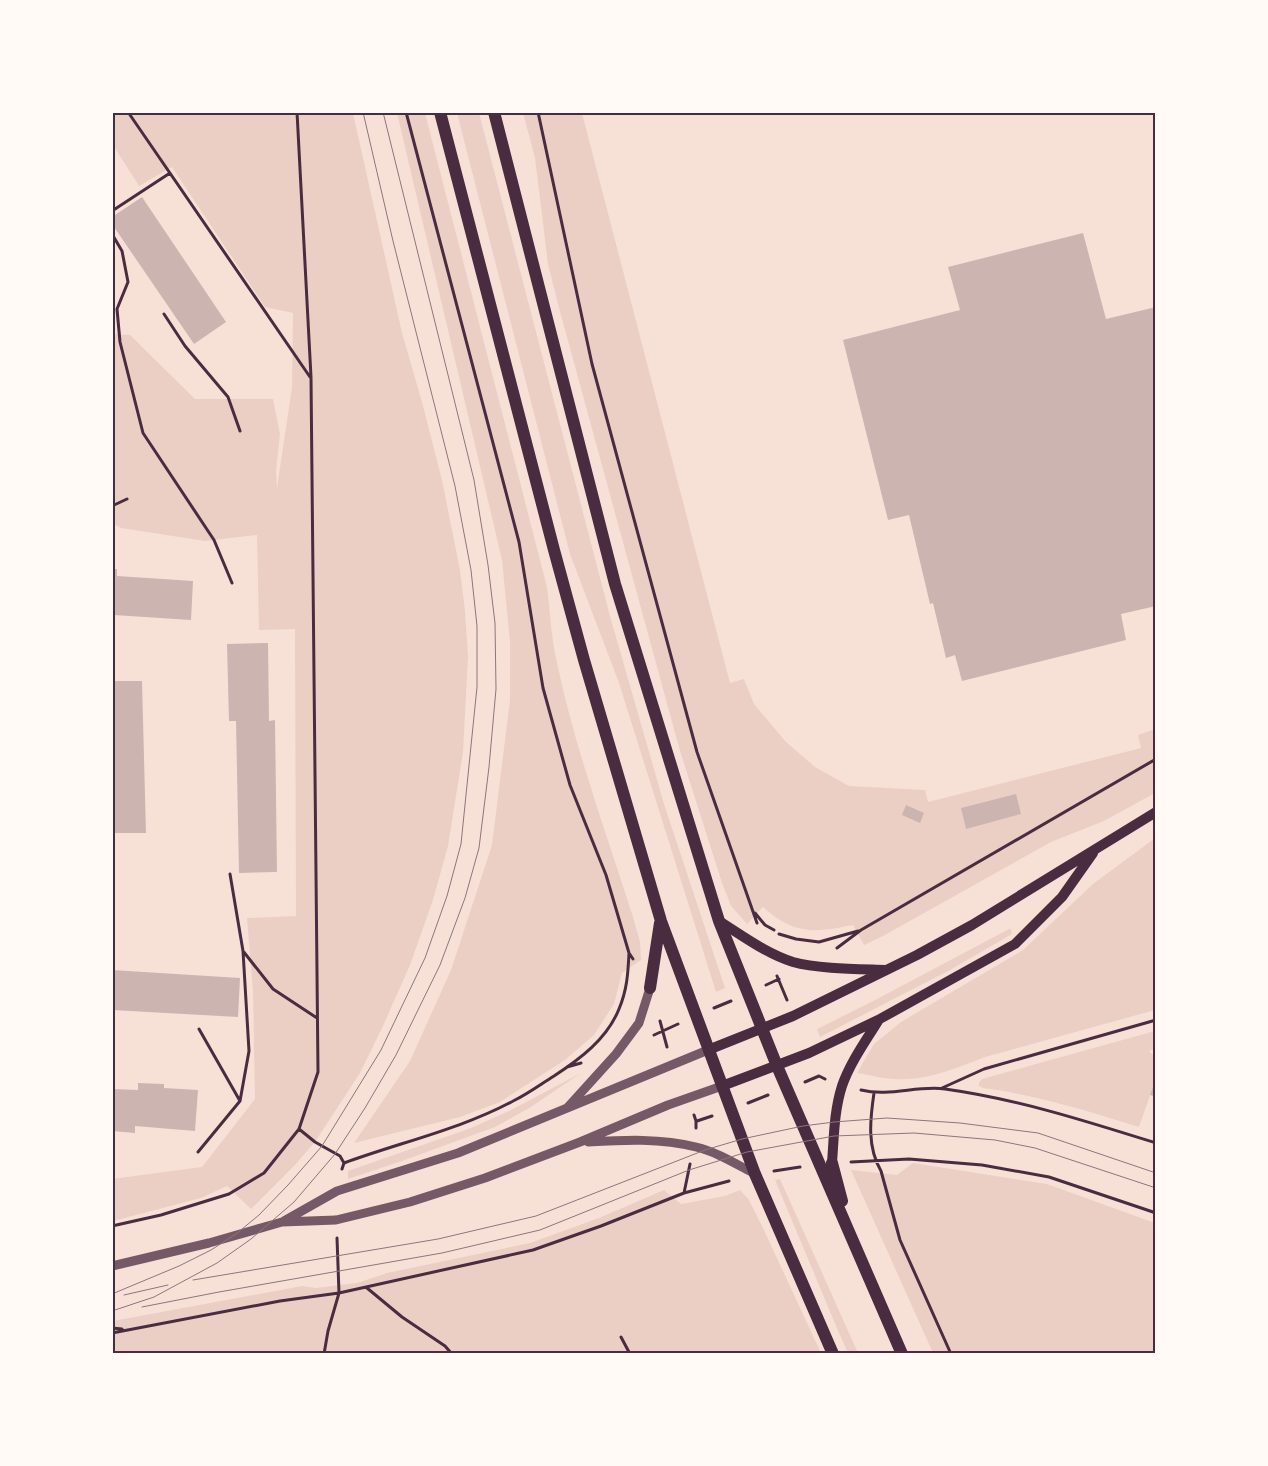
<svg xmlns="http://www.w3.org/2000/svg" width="1268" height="1466" font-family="'DM Sans',sans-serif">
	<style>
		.green { fill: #ebcfc5 }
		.building { fill: #ccb4b1 }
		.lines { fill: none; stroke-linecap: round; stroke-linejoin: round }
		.path { stroke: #4a2c40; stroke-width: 3 }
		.tertiary { stroke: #755966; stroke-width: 9 }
		.secondary { stroke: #4a2c40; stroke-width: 10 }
		.primary { stroke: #4a2c40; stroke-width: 12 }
		.tram { stroke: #8f747c; stroke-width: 1 }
		.neatline { fill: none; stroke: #4a2c40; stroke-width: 2 }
	</style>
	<rect width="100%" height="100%" fill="#f7e1d7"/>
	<!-- green -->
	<path class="green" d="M113,113H353L402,333L422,402L442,480L460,570L465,611L468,657L463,752L448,846L433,900L410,965L382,1028L360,1073L315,1142L294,1166L251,1209L227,1186L201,1198L113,1221L112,1179L202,1167L255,1099L253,992L247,918L296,916L295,629L259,630L257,535L205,541L121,528L112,523L113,334L130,335L195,399H273L280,434L276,471L277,488L292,387L293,313L265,307L172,167L139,186L113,145Z
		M397,113H425L547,587C550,610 551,635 556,658C574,746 606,832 633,917L640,942L641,960L622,973L614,1004L594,1035L565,1060L500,1102L460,1117L354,1143L410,1061L451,970L492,845L510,700V642L502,560Z
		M457,113H479L610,616L664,804L725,988L716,992L619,683L570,554Z
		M523,113H582L730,683L744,679L754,704L786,742L815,767L849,786L925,790L928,802L1141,748L1138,735L1155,729V793L1104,821L1051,842L883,936L864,945L853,925C815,933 794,935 763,907L747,924L731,906L722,883L680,751L559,308L548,264L535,158Z
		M1155,838V1010L985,1057C957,1068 926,1081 895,1079C883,1079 870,1075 857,1073L874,1044L901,1022L1023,950L1093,884Z
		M1009,929H1011L1012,934L950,970L820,1037L817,1029L877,999Z
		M1155,1031V1049L1149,1051L1155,1057V1081L1139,1127C1088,1111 1037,1095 983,1088L979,1086V1083L982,1079Z
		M581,1073L531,1107L495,1127L402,1161L348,1179V1171L471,1128L511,1110Z
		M913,1163L1047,1184L1155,1223V1353H933L851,1170L897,1175Z
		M780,1179L858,1353H848L839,1333L775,1180Z
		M664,1190L681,1204L725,1196L740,1190L749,1200L763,1228L821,1353L113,1354V1321L302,1286L316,1288L357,1283L387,1273L530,1243L599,1218Z"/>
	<!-- building -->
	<path class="building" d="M142,197L226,322L194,344L112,224V217Z
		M1083,233L1106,319L1156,307V606L1121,614L1126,640L962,681L955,655L946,658L933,603L930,604L909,515L888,520L843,340L960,310L948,267Z
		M112,569H117V576L193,581L191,620L114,615Z
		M268,643L269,721L275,720L277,872L239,873L236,721H229L227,644Z
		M112,681H142L146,833H112Z
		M1016,794L1021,814L966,829L961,808Z
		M906,805L924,813L920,823L902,815Z
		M112,970L240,978L238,1017L112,1010Z
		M1155,1081H1156V1097L1150,1095Z
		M138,1083L164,1084V1088L198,1090L195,1131L135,1126V1133L112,1131V1089L138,1090Z"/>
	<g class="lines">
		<!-- path -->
		<path class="path" d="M128,112L310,377
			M406,112L519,542L543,688L570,785L606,875L629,953L633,959
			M538,112L592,364L697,752L757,923
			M112,211L170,173
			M112,234L122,251L128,282L117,309L120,342L143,433L214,540L232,583
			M164,314L185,346L228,397L240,431
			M112,506L127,499
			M230,874L243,951L273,989L317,1018
			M755,913L765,925L774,930
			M779,934L796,939L819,942L858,931
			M837,948L861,930L1156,759
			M777,976L787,1000
			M766,985L779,979
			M714,1008L731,1001
			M660,1021L667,1047
			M199,1029L240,1101
			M654,1035L678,1024
			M567,1067L581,1063
			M805,1082L819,1076L825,1079
			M942,1088L984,1069L1156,1020
			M861,1090C890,1097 918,1085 945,1089C1017,1099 1086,1121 1156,1143
			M874,1093C870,1120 867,1147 881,1171L900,1240L951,1354
			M748,1103L768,1095
			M694,1115L696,1121V1128
			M697,1121L712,1116
			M299,1129L315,1142L340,1156L344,1163L342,1169
			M198,1152L240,1101L249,1051L243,951
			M851,1162L909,1159L982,1165L1049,1177L1156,1213
			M344,1163C401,1142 462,1129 515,1100C529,1093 541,1084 554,1076C580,1059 607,1039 619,1009C627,990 628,974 629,953
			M774,1171L800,1167
			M684,1193L690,1164
			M112,1226L161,1215L229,1194L264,1173L299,1129L318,1072L311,377L297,112
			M367,1288L402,1317L445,1346L452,1354
			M112,1328L122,1329
			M112,1333L280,1301L339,1293L533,1250L601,1226L684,1193L729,1181
			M621,1337L630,1354
			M324,1354L328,1331L339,1293L337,1238"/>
		<!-- tertiary -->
		<path class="tertiary" d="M568,1107L616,1054L639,1023L650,988
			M588,1142C624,1140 661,1138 696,1147C717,1152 736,1164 755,1174
			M284,1221L337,1191L458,1153L708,1050
			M112,1266L209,1243L282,1222L336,1220L410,1202L485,1178L580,1142L668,1105L722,1086"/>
		<!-- secondary -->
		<path class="secondary" d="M719,921C743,936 767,954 793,962C818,969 859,969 886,970
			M708,1050L793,1016L917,955L972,925L1156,812
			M722,1086L809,1053L878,1020L1015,944L1062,897L1093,853
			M832,1163C834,1137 834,1111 842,1086C850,1063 865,1042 878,1021"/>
		<!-- primary -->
		<path class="primary" d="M440,112L554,550L584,660L661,921L755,1174L833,1354
			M494,112L615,584L719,921L777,1066L902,1354
			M650,988L660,923
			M832,1163L842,1201"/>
		<!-- tram -->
		<path class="tram" d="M193,1280L438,1239L536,1216L705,1150L742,1139L803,1126L834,1122L887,1118L960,1123L1038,1133L1156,1173
			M112,1294L179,1266L211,1250L236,1234L259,1215L288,1185L322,1146L381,1050L425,958L447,896L461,844L477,687V626L471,570L455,486L393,241L363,112
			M124,1295L168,1285
			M142,1307L219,1292L442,1253L540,1230L689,1170L747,1152L834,1136L914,1133L995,1140L1035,1148L1156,1188
			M112,1311L154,1297L217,1263L251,1239L294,1202L335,1154L365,1108L396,1055L440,965L465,898L479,848L489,767L496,689L495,623L488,565L474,480L383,112"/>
	</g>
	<!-- border -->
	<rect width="1268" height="1466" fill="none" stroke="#fffaf5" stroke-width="228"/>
	<rect x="114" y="114" width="1040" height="1238" class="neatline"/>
</svg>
